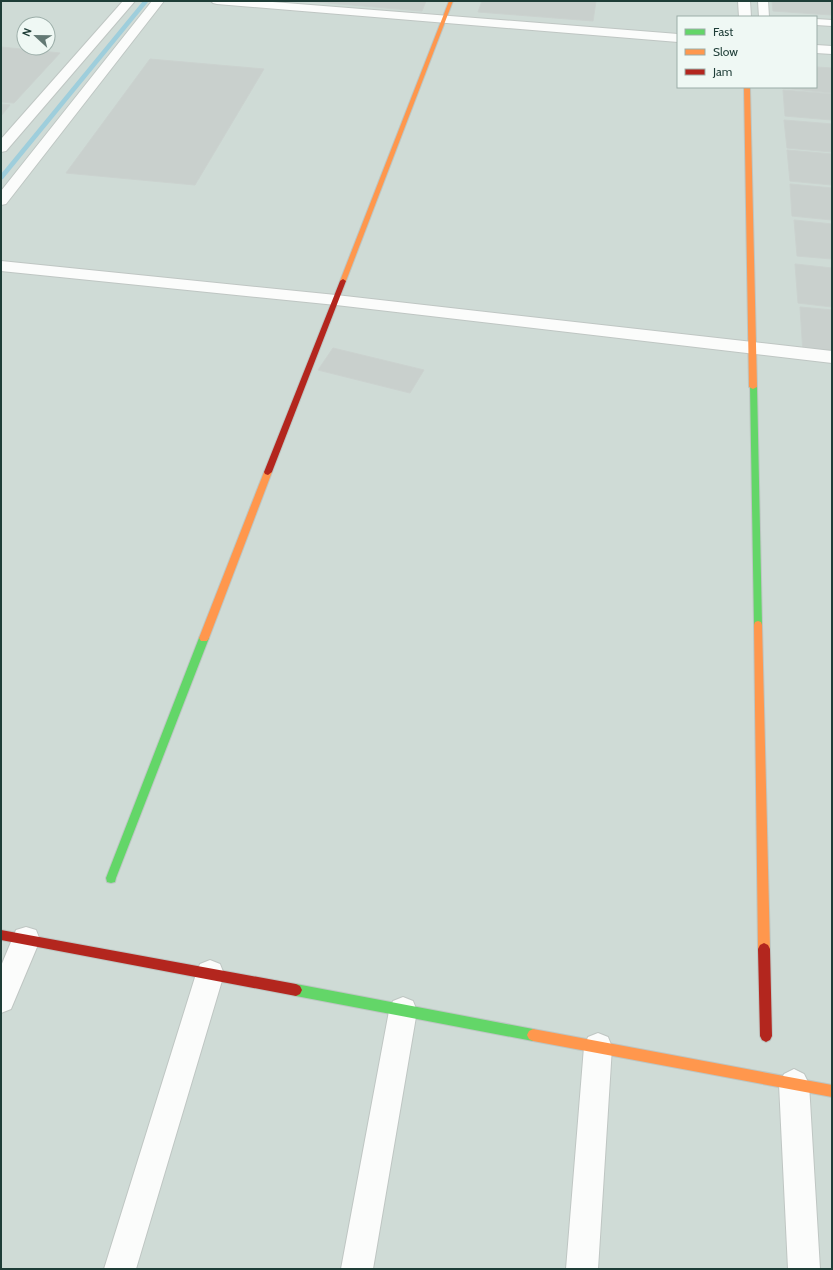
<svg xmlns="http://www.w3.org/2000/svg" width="833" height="1270" font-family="Cabin,sans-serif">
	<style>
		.built { fill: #cfdbd6; fill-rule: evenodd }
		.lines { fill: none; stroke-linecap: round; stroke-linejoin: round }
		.stream { fill: #9ecedc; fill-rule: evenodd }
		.building { fill: #c9d0cd; stroke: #cbd2cf }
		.lane-casing { stroke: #bfc6c3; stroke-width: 2 }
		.street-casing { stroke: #bfc6c3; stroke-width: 2 }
		.fast-casing { stroke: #bdc6c3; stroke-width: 2 }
		.slow-casing { stroke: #bdc6c3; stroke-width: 2 }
		.jam-casing { stroke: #bdc6c3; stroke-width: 2 }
		.lane { fill: #fbfcfb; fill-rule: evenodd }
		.street { fill: #fbfcfb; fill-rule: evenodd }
		.fast { fill: #63d668; fill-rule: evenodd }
		.slow { fill: #ff974d; fill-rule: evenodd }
		.jam { fill: #b3261e; fill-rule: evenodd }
	</style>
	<rect width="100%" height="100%" fill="#e2e9e6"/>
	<!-- built -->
	<path class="built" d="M1,1H832V1269H1ZM678,17H816V87H678ZM24,24H48V48H24Z"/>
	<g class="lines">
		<!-- stream -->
		<path class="stream" d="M143,1L148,2L3,179L1,180V174Z"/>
	</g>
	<!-- building -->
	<path class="building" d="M305,1H426L422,11Z
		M482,1H596L593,21L478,12Z
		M772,1H832V15L773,11Z
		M1,47L60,53L14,103L1,102Z
		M150,59L264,69L195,185L66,173Z
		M816,67L832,68V93L782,88V87H816Z
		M783,90L832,94V120L785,116Z
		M1,104L10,105L1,116Z
		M784,120L832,124V152L787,148Z
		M787,150L832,154V185L790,181Z
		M790,184L832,188V220L792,216Z
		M794,220L832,224V259L797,256Z
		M795,264L832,268V307L798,303Z
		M800,307L832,310V356L803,353Z
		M333,348L424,370L410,393L318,370Z"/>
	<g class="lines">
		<defs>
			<path id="lane" d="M758,1H768L769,17H759Z
				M816,19L832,20V26L816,25Z"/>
			<path id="street" d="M123,1H135L6,151L1,152V139Z
				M152,1H164L6,204L1,205V191Z
				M211,1H260L678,34V42L217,4L213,3Z
				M738,1H750L751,17H739Z
				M816,45L832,46V54L816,53Z
				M1,261L336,295L832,351V363L336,305L1,271Z
				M26,927L36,930L40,940L11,1009L1,1013V966L16,930Z
				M210,960L220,964L224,974L136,1269H104L196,974L200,964Z
				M403,997L413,1001L417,1011L373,1269H341L389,1011L393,1001Z
				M598,1033L608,1037L612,1047L598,1269H566L584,1047L588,1037Z
				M794,1069L804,1074L809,1084L820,1269H788L779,1084L784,1074Z"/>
			<path id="fast" d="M750,385H753L757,387L762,625L761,628H755L754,625Z
				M204,634L207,635L209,638L116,878L115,882L111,883L107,882L106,878L199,638L201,635Z
				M296,984L533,1029L537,1031L539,1035L537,1039L533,1041L296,996L292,994L290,990L292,986Z"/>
			<path id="slow" d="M449,1H453L346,281L343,283L341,282L340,281Z
				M744,87H750L757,387L753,389L749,387Z
				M268,469L272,472L209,638L207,641H201L199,638L264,472Z
				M758,621L761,622L762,625L770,949L768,953L764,955L760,953L758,949L754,625L755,622Z
				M533,1029L832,1085V1097L533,1041L529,1039L527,1035L529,1031Z"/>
			<path id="jam" d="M343,279L346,281L272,472L268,475L265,474L264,472L340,281Z
				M1,930L296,984L300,986L302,990L300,994L296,996L1,940Z
				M764,943L768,945L770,949L772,1036L770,1040L766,1042L762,1040L760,1036L758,949L760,945Z"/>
		</defs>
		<!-- lane casing -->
		<use href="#lane" class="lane-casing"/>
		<!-- street casing -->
		<use href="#street" class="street-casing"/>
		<!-- fast casing -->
		<use href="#fast" class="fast-casing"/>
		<!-- slow casing -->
		<use href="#slow" class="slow-casing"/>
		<!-- jam casing -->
		<use href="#jam" class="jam-casing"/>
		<!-- lane -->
		<use href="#lane" class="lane"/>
		<!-- street -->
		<use href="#street" class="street"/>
		<!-- fast -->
		<use href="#fast" class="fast"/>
		<!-- slow -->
		<use href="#slow" class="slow"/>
		<!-- jam -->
		<use href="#jam" class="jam"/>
	</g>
	<!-- border -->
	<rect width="833" height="1270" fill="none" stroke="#1e3d37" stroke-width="4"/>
	<!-- legend -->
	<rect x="677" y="16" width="140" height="72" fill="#eff8f4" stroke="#9bada8"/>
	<rect x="685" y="29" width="20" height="6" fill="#63d668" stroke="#9bada8"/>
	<text x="713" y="36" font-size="12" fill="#1e3d37">Fast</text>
	<rect x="685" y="49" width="20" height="6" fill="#ff974d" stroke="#9bada8"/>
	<text x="713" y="56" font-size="12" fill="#1e3d37">Slow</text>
	<rect x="685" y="69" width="20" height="6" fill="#b3261e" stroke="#9bada8"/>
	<text x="713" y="76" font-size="12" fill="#1e3d37">Jam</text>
	<!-- north arrow -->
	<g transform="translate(36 36) rotate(292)"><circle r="19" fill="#eff8f4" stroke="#9bada8"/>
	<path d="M0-3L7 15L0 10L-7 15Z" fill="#637974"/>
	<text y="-6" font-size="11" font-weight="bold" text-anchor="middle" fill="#1e3d37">N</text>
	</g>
</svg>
